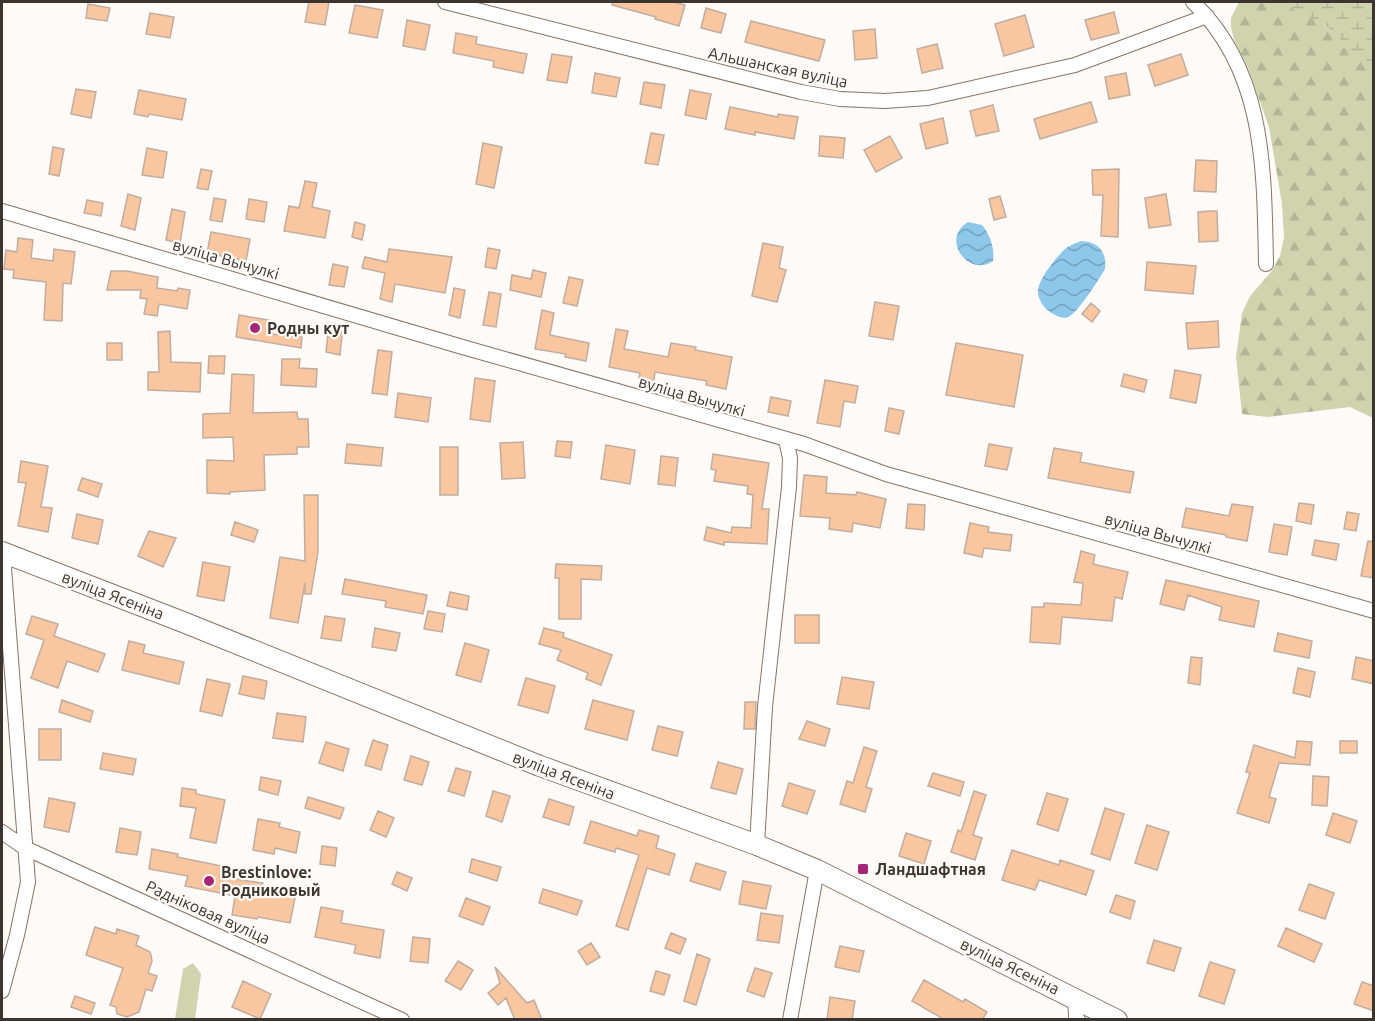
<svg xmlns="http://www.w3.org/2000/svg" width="1375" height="1021" font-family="Ubuntu,sans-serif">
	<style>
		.green { fill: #cfd3ae }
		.forest { fill: url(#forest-firs) }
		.wetland { fill: url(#wetland-marsh) }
		.water { fill: url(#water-waves) }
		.building { fill: #f9c6a0; stroke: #c0ada0; stroke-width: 1.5 }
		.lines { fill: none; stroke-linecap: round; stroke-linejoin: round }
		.street-casing { stroke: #857367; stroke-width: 16 }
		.secondary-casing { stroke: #857367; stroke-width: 22 }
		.street { stroke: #fff; stroke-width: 14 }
		.secondary { stroke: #fff; stroke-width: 20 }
		.poi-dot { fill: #a62574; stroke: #fefaf7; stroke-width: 2 }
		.labels { text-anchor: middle; stroke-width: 4.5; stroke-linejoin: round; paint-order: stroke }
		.street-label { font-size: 16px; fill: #3c342f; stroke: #fefaf7 }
		.poi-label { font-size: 16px; font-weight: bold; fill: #3c342f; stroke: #fefaf7; text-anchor: start }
	</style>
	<defs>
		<pattern id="forest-firs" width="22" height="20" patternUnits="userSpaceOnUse" patternTransform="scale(1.5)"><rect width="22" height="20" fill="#cfd3ae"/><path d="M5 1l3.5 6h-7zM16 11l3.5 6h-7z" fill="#b3b696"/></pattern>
		<pattern id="wetland-marsh" width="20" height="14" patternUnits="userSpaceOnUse" patternTransform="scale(1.5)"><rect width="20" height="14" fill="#cfd3ae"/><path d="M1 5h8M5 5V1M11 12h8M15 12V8" fill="none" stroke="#b3b696"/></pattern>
		<pattern id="water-waves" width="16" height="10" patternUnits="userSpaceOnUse" patternTransform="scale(1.5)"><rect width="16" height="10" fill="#8dc7e9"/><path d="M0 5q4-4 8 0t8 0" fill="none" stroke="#74a2bd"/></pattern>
	</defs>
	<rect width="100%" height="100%" fill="#fefaf7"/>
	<!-- green -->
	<path class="green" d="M193,963L201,974L195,1019H175L183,969Z"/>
	<!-- forest -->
	<path class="forest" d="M1239,2C1252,2 1269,0 1281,2C1312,10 1352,47 1373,70V418L1350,407L1268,417L1242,414L1236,357L1242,313L1250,296L1271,272L1280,256L1284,237L1282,204L1269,127L1248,68L1234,40L1231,27V18Z"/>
	<!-- wetland -->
	<path class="wetland" d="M1280,2H1373V70L1327,27Z"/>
	<!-- water -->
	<path class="water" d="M968,222L982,225C990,234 995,249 993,261C970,278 939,240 968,222Z
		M1081,241C1098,242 1107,251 1105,269C1099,279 1078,313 1068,317C1064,319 1059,317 1055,315C1047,311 1039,303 1038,293C1037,281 1053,262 1061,253C1066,247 1073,244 1081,241Z"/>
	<!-- building -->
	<path class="building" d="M309,2H329L325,25L305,22Z
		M613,2H673L685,5L679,26L655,19L656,17L612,5Z
		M88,4L110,8L107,21L86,18Z
		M355,5L383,10L377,38L349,33Z
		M706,8L726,14L721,33L701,28Z
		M1114,12L1119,33L1091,40L1085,20Z
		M150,13L174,17L170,38L146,34Z
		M1025,15L1034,47L1004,56L995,24Z
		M407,20L430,25L425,50L403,46Z
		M751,21L825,40L819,61L745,42Z
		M875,29L877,58L855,60L853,31Z
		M456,33L477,37L476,44L527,54L523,73L493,67L494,61L453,53Z
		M937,44L943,68L922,73L917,49Z
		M552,54L572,57L567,83L547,80Z
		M1181,54L1188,75L1155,86L1148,65Z
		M595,73L620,78L616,97L592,93Z
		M1126,73L1130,95L1109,99L1105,77Z
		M644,82L665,85L661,108L640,104Z
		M76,89L96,92L91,118L71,114Z
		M139,90L186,99L182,120L149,114L148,117L134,114Z
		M690,90L711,94L706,119L685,115Z
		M1091,102L1097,122L1040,139L1034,119Z
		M993,105L999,131L976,136L970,111Z
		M730,107L778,117V114L798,117L794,139L755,132V135L725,129Z
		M943,118L948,143L926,149L920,124Z
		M651,133L664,135L658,165L645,163Z
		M820,136L845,138L843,158L819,156Z
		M890,136L902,158L876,172L864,150Z
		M483,143L502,147L494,188L476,184Z
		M53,147L64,149L59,176L49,174Z
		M147,148L167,152L163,178L142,175Z
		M1196,160L1217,161L1216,192L1194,191Z
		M201,169L212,171L208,190L197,188Z
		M1119,169L1118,237L1101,236L1103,195H1093L1092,170Z
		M305,181L317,183L312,207L330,211L325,238L284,231L289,206L299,208Z
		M128,194L141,198L135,230L121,226Z
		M1166,194L1171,225L1149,228L1145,198Z
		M1000,196L1006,217L994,220L989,199Z
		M214,198L226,200L222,222L210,220Z
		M249,199L267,202L264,222L246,219Z
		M87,200L103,203L101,216L84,213Z
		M172,209L185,212L180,243L166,240Z
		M1209,211H1217L1218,241L1199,242L1198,212Z
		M355,222L365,225L362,240L352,237Z
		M211,232L250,239L246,261L207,253Z
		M18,238L33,240L31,258L53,261L54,249L75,252L71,284L63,283L62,321L44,320L46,282L13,278L14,270L4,269L6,250L17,252Z
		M763,243L783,247L779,268L786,270L777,302L752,296Z
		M488,248L500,250L496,269L485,267Z
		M389,249L452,257L445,293L395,284L392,302L380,299L385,273L362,268L365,257L387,262Z
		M1147,262L1196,266L1193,294L1145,290Z
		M333,264L348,267L344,287L329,285Z
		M533,270L546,273L541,297L510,290L512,275L531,279Z
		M111,271H127L158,277L157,288L177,291L178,288L190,290L187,309L159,304L157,316L144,314L147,299L140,298L141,290H107Z
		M569,277L583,280L577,306L563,303Z
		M454,288L465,290L460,318L449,315Z
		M489,292L501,294L496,327L483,325Z
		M875,302L899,306L893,340L869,336Z
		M1091,303L1100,311L1092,322L1082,314Z
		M542,310L554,313L550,335L589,343L586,361L565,357L566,354L535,349Z
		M239,315L274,321L272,334L302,337L301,348L236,337Z
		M1218,321L1219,347L1188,349L1186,323Z
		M329,324L343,326L340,355L326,352Z
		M616,329L628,331L624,349L668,357L671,343L696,347L695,350L732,357L726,389L706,385L707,381L655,372L654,380L639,378L640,373L609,367Z
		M170,331L171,362L201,363L200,392L148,390V372H159L158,332Z
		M107,343H122V360H107Z
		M956,343L1023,355L1014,407L946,395Z
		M378,350L392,352L387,395L372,393Z
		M209,356H225L224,374L208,373Z
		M282,359H300L299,368L317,369L316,387L281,385Z
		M1175,370L1201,375L1196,403L1170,398Z
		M232,374L254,375L253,413L297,412L298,419H308L309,447H297V454L264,455L265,490L230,492V494L207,493V460L234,461L233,437L203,438V414L230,413Z
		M1124,374L1147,380L1144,392L1121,386Z
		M475,378L495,381L490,422L470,419Z
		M825,380L858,386L855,403L844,401L840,427L817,423Z
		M398,393L431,398L428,422L395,417Z
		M771,397L791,401L788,416L768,412Z
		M889,408L904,411L899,434L885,431Z
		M557,441L572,442L570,458L555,456Z
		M523,442L525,478L502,479L500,443Z
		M347,444L383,448L381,466L345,463Z
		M989,444L1012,448L1007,470L985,466Z
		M606,445L635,450L630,484L601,479Z
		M440,447H458V495H440Z
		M1054,448L1082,453L1080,462L1134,472L1130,493L1048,478Z
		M713,454L769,463L762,509H769L767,544L724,542V545L704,540L707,527L731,533L732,527L751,528L753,495L747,494L748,486L714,481L716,470L711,469Z
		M661,456L678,458L675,486L658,484Z
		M21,461L48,466L41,507L52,508L48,532L18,526L26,483L18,482Z
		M804,475L827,477L826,493L856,495L857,492L886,499L880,528L853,523L852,532L829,529L830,518L800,516Z
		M82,478L102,484L98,497L78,490Z
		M304,495H318V552L311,594H305V583L298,623L270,618L280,557L305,561Z
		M1299,503L1314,505L1311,524L1296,521Z
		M908,504L925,505L924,530L906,528Z
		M1232,504L1253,507L1247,541L1226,537V535L1182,527L1186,508L1229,516Z
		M1347,512L1359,514L1356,531L1344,529Z
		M77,514L103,520L98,544L72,538Z
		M235,522L258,530L254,542L231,535Z
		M970,523L989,527L988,532L1012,535L1010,551L984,548L982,557L964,553Z
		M1274,524L1292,527L1287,555L1269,552Z
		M149,531L176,538L163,567L138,556Z
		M1315,540L1339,544L1336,560L1312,555Z
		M1368,541L1374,542V578L1361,576Z
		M1081,551L1095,555L1093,564L1128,572L1122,599L1115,597L1112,621L1062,617L1060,644L1030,642L1032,607H1044V603L1081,605L1083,583L1074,582Z
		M203,562L230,567L224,601L197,596Z
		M556,564L602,566L601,580L581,579V619H559V578H555Z
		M345,579L427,595L423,614L385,607L386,601L342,594Z
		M1166,580L1259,601L1254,627L1219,620L1222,607L1188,595L1184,610L1160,604Z
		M450,592L469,596L467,610L447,606Z
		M428,611L445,614L442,632L424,629Z
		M795,615H819V643H795Z
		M32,616L58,624L54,636L105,654L98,672L67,661L58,688L31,678L44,640L26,634Z
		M325,616L345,619L341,641L321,638Z
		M375,628L400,633L396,651L372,647Z
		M544,628L564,633L563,637L612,655L601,685L586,679L588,673L557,660L561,650L539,644Z
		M1278,633L1312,641L1309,658L1274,651Z
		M129,641L145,645L143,653L184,662L179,684L122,670Z
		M465,643L489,650L481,682L456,675Z
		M1191,657L1202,658L1200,685L1188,683Z
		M1356,657L1374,661V684L1352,679Z
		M1298,668L1315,672L1310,697L1293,693Z
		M243,676L267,681L264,699L239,694Z
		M842,677L874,682L869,709L837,704Z
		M526,678L555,686L548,713L518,705Z
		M207,679L230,684L222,716L200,711Z
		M62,700L93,711L90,722L59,712Z
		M593,700L634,711L627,740L585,729Z
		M745,702H756L755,729H744Z
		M277,713L306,717L303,742L273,738Z
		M807,721L830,729L825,746L799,739Z
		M658,726L683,732L677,756L652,750Z
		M39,729H61V760H39Z
		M373,740L388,745L381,770L365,765Z
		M1297,741L1312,742L1310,765L1279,763L1269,797L1276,799L1269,823L1237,813L1250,773L1246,772L1254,745L1295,758Z
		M1340,741H1357V753H1340Z
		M326,742L349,749L343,771L319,763Z
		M864,747L877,751L866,787L872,789L865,812L840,804L847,781L853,783Z
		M103,753L136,759L133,775L100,769Z
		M411,756L429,762L422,785L404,780Z
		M718,762L743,769L736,794L711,788Z
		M456,768L471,772L464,796L448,791Z
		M933,773L964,782L960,796L928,786Z
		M1313,776L1329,777L1327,806L1312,805Z
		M261,777L281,781L278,795L259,790Z
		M789,783L815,791L807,814L782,806Z
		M182,788L196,790V794L225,800L216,843L190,838L196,808L180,806Z
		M493,791L510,796L502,822L486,816Z
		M974,791L986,795L973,835L982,838L975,860L951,852L958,830L961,832Z
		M1047,793L1068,799L1058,831L1037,824Z
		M308,797L344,808L340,819L305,808Z
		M49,798L75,803L69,832L44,827Z
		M549,799L574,807L569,825L543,817Z
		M1105,808L1124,814L1110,860L1091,854Z
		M378,811L394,818L386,837L370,830Z
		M1333,813L1357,821L1350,843L1326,835Z
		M258,819L280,823L279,827L300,832L296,853L275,848L274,854L253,850Z
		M591,821L637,836L639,830L659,836L656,848L675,854L669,875L647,868L628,930L616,926L639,855L616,848L615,852L584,843Z
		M1147,825L1169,832L1157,870L1135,863Z
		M120,828L141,832L137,855L116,852Z
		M906,833L931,841L924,864L899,856Z
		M322,846L337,848L335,866L320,864Z
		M152,849L178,854L177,857L222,866L220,877L263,883L262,886L296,893L290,923L258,917L257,919L232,915L235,896L185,886L188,876L149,869Z
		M1012,850L1059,865L1060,860L1094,871L1086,895L1039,880L1035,890L1002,880Z
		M472,859L501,867L497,881L469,872Z
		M696,863L726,872L720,890L690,881Z
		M397,872L412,878L407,891L392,884Z
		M743,881L771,886L766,909L739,904Z
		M1309,884L1334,893L1325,919L1299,910Z
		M543,889L582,901L577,915L539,903Z
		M1116,895L1135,901L1130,919L1110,912Z
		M466,898L490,907L483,925L459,916Z
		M321,907L343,911L341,923L384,930L380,958L354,953L356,945L315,937Z
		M761,913L783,916L779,943L757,940Z
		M95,927L116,934L117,929L139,936L136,945L150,952L151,955L152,961L148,973L157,976L152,991L146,989L139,1012L127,1017L117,1014L116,1007L110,1005L123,968L86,955Z
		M1286,928L1322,944L1314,962L1278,946Z
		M671,933L686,939L680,954L665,948Z
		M413,937L430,939L428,963L410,961Z
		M1154,940L1181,948L1174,971L1147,963Z
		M591,943L600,957L587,965L578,951Z
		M840,946L864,951L859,972L835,967Z
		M697,954L710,959L696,1005L684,1001Z
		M458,961L473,970L461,990L445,981Z
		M1210,962L1235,970L1224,1004L1199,996Z
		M495,967L527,1003L534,1000L542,1020H515L506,998L498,1005L488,993L500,983Z
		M755,968L772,973L764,997L747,991Z
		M656,971L670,975L664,995L650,991Z
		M924,980L963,1002L965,999L987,1012L982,1020H945L912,1001Z
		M243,981L271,994L260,1019L232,1007Z
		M1362,982L1374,986V1011L1354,1004Z
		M75,996L95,1003L91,1014L71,1007Z
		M830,997L855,1001L852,1020H827Z"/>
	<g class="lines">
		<defs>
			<path id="street" d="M445,2L801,92L840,99L885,101L928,98L1075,65L1207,16
				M1193,2C1266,72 1264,170 1266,264
				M2,211L459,346L804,444L886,474L1374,611
				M2,832L25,848L402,1020
				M757,845L765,707L789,487L790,458L786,440
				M2,991L17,935L28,882L4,568L7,554
				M1075,998L1076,1016L1078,1020
				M790,1020L817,870"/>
			<path id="secondary" d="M2,552L183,622L540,766L757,845L817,870L1117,1020"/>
		</defs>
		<!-- street casing -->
		<use href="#street" class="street-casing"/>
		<!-- secondary casing -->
		<use href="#secondary" class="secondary-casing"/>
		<!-- street -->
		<use href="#street" class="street"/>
		<!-- secondary -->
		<use href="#secondary" class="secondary"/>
	</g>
	<!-- markers -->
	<g class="poi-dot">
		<circle cx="255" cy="328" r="6"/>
		<rect x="857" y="863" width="12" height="12" rx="3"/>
		<circle cx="209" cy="881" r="6"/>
	</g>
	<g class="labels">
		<!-- street labels -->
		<g class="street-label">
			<text transform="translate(778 67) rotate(12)" y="6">Альшанская вуліца</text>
			<text transform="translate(226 259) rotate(16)" y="6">вуліца Вычулкі</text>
			<text transform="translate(692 396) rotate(16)" y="6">вуліца Вычулкі</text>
			<text transform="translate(1158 533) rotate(16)" y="6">вуліца Вычулкі</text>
			<text transform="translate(113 595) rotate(21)" y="6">вуліца Ясеніна</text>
			<text transform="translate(564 775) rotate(21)" y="6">вуліца Ясеніна</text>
			<text transform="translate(208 912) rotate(24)" y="6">Радніковая вуліца</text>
			<text transform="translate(1010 966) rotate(26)" y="6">вуліца Ясеніна</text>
		</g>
		<!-- poi labels -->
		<g class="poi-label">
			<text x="267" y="334">Родны кут</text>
			<text x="875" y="875">Ландшафтная</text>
			<text x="221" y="878">Brestinlove:<tspan x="221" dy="18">Родниковый</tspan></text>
		</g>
	</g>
	<!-- border -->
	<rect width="1375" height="1021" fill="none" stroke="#3c342f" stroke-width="6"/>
</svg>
